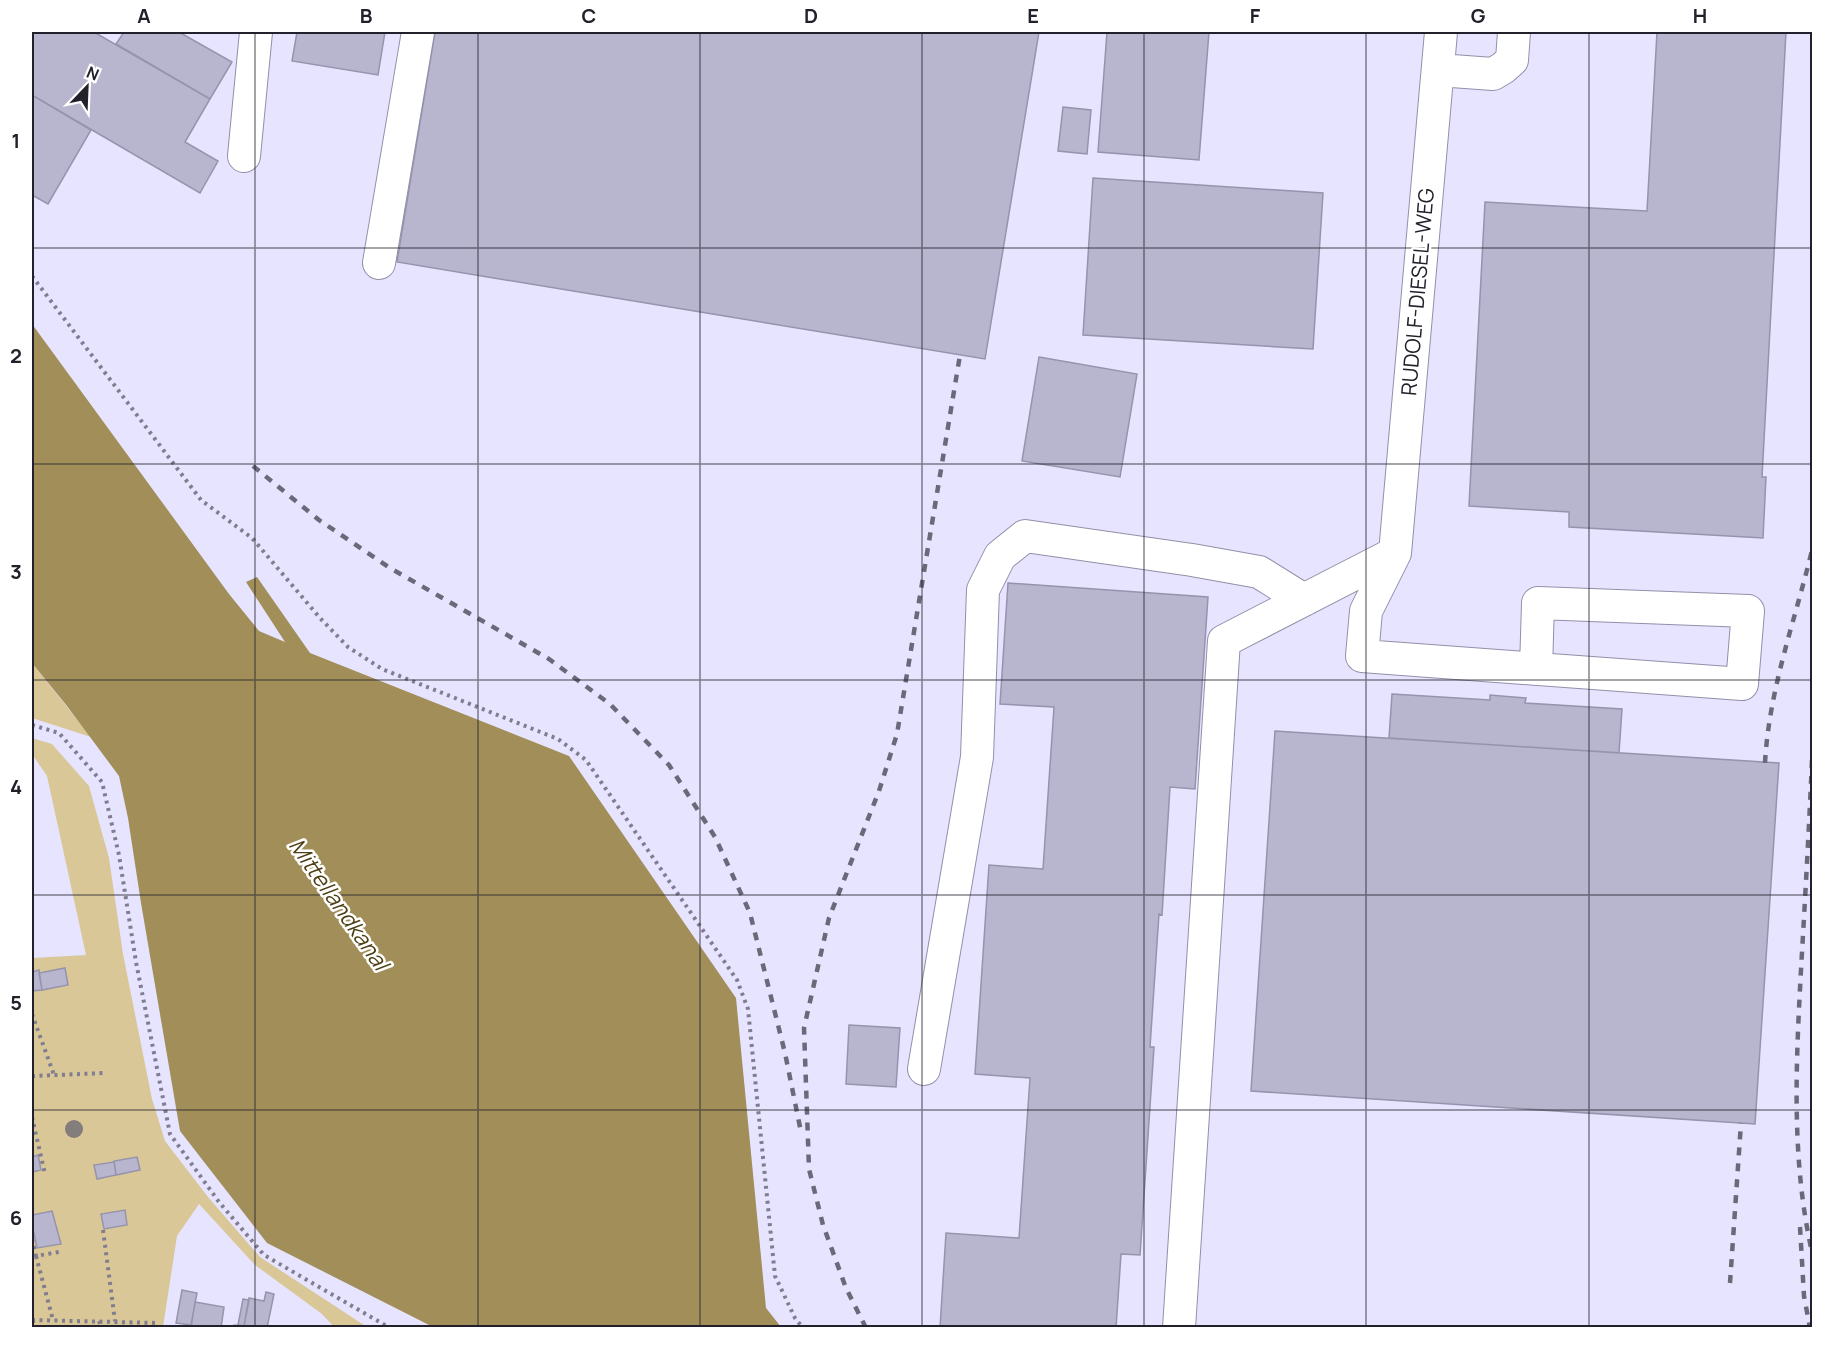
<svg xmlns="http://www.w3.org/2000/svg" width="1844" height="1359" font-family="Manrope,sans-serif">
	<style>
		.green { fill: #d9c798 }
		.water { fill: #a18e59 }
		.building { fill: #b8b5ce; stroke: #9693ac; stroke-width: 1.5 }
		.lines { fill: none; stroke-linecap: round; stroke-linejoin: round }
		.minor-casing { stroke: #938fa8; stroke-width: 34 }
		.path { stroke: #807d8f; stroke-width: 4; stroke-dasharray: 3 4.5; stroke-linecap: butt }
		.minor { stroke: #fff; stroke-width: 32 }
		.rail { stroke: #6b6979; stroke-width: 4.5; stroke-dasharray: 8 8; stroke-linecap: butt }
		.tree { fill: #837d7c }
		.grid { fill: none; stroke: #22202a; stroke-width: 1.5; stroke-opacity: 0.55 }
		.labels { text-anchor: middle; stroke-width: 5; stroke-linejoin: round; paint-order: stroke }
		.street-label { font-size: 21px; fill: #22202a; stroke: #fff }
		.water-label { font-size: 22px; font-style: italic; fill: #4d3e13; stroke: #fff }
		.neatline { fill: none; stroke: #22202a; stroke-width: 2 }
		.grid-label { font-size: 20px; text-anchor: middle; font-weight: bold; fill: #22202a }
	</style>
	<rect width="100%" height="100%" fill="#e7e4ff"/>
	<!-- green -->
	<path class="green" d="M32,663L91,737L32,718Z
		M32,738L52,744L89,786L109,858L123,954L152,1099L165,1141L208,1197L260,1257L367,1327H334L322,1314L255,1265L199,1204L177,1236L163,1327H32V958L86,955L47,776L32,754Z"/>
	<!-- water -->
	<path class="water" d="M32,324L229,594L259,631L285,642L246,582L257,577L310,653L569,756L736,998L766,1308L781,1327H433L267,1243L180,1131L141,903L128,818L119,776L67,706L32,663Z"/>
	<!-- building -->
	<path class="building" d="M32,32H94L210,99L185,142L218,161L200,193L32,95Z
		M124,32H179L232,62L210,99L116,44Z
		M297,32H385L378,75L292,61Z
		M435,32H1039L985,359L397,262Z
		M1107,32H1209L1199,160L1098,152Z
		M1657,32H1786L1762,477H1766L1763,538L1569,527V512L1469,506L1485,202L1647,211Z
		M32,95L91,130L48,204L32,195Z
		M1063,107L1091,110L1087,154L1058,151Z
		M1093,178L1323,193L1313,349L1083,335Z
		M1039,357L1137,374L1120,477L1022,461Z
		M1008,583L1208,597L1195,789L1170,787L1162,915L1159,914L1150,1047H1154L1140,1255L1121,1254L1116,1328H940L946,1233L1019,1238L1030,1078L975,1074L989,865L1043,869L1054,707L1000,704Z
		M1392,694L1490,700V695L1526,698L1525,703L1622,709L1619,753L1389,738Z
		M1275,731L1779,763L1755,1124L1251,1091Z
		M65,968L68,985L42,990L39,973Z
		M39,970L42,990L32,991V972Z
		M849,1025L900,1028L896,1087L846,1084Z
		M38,1155L41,1170L32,1172V1157Z
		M137,1157L140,1170L116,1175L114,1161Z
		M114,1162L116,1175L97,1179L94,1165Z
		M125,1210L127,1225L104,1229L101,1214Z
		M52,1211L61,1244L37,1248L32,1224V1215Z
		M182,1290L197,1293L191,1325L176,1323Z
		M266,1292L274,1294L267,1328H233L234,1325L244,1326L249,1298L264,1301Z
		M243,1299L249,1300L244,1326L238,1325Z
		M195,1302L224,1307L221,1328H191Z"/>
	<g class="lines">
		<defs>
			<path id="minor" d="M1441,32L1395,553L1366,611L1362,656L1742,684L1748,611L1538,603L1536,669
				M1438,70L1493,74L1503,68L1512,60L1514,32
				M244,156L256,32
				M379,263L418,32
				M924,1069L977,757L983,590L1000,556L1025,536L1192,560L1259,572L1304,600
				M1179,1328L1224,641L1395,553"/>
		</defs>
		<!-- minor casing -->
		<use href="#minor" class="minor-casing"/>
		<!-- path -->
		<path class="path" d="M32,276L201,500L252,538L320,618L348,647L382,669L558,739L586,760L737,980L748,1009L775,1276L795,1318L803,1328
			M32,725L59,733L102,782L119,855L136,962L170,1134L219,1202L264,1255L390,1328
			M32,1014L54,1075
			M32,1076L105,1073
			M32,1117L45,1174
			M103,1230L115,1321
			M32,1239L36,1256L59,1252
			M36,1256L53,1320
			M32,1320L158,1323
			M33,1320L34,1328
			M99,1321L102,1328"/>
		<!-- minor -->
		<use href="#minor" class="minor"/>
		<!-- rail -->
		<path class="rail" d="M253,466L319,520L390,568L549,659L610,704L669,765L715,837L750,913L785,1053L801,1132
			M1812,760C1809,830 1805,900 1801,970C1796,1063 1791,1160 1812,1252
			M1765,763C1769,689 1795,621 1812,550
			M1800,1227L1804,1296L1810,1328
			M1730,1283L1741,1123
			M866,1328L846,1288L823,1225L809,1169L804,1028L829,918L879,791L897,734L960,355"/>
	</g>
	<!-- trees -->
	<circle class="tree" cx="74" cy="1129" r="9"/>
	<!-- grid -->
	<path class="grid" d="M255,32V1328M478,32V1328M700,32V1328M922,32V1328M1144,32V1328M1366,32V1328M1589,32V1328M32,248H1812M32,464H1812M32,680H1812M32,895H1812M32,1110H1812"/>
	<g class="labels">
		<!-- street labels -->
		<g class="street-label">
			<text transform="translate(1418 292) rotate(-85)" y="7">RUDOLF-DIESEL-WEG</text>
		</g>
		<!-- water labels -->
		<g class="water-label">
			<text transform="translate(339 904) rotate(55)" y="8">Mittellandkanal</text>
		</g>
	</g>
	<!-- border -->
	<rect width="1844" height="1359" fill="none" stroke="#ffffff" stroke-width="66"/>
	<!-- north arrow -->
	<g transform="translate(87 87) rotate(23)" stroke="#ffffff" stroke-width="4.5" paint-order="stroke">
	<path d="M0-4.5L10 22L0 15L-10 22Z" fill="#22202a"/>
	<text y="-9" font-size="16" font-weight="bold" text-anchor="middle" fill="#22202a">N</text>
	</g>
	<rect x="33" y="33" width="1778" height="1293" class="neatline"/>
	<g class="grid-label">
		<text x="144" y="23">A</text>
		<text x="366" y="23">B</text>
		<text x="589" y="23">C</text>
		<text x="811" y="23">D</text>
		<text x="1033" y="23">E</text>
		<text x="1255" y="23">F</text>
		<text x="1478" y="23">G</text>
		<text x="1700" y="23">H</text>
		<text x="16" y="148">1</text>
		<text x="16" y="363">2</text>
		<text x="16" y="579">3</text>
		<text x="16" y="794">4</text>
		<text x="16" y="1010">5</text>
		<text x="16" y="1225">6</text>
	</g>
</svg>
